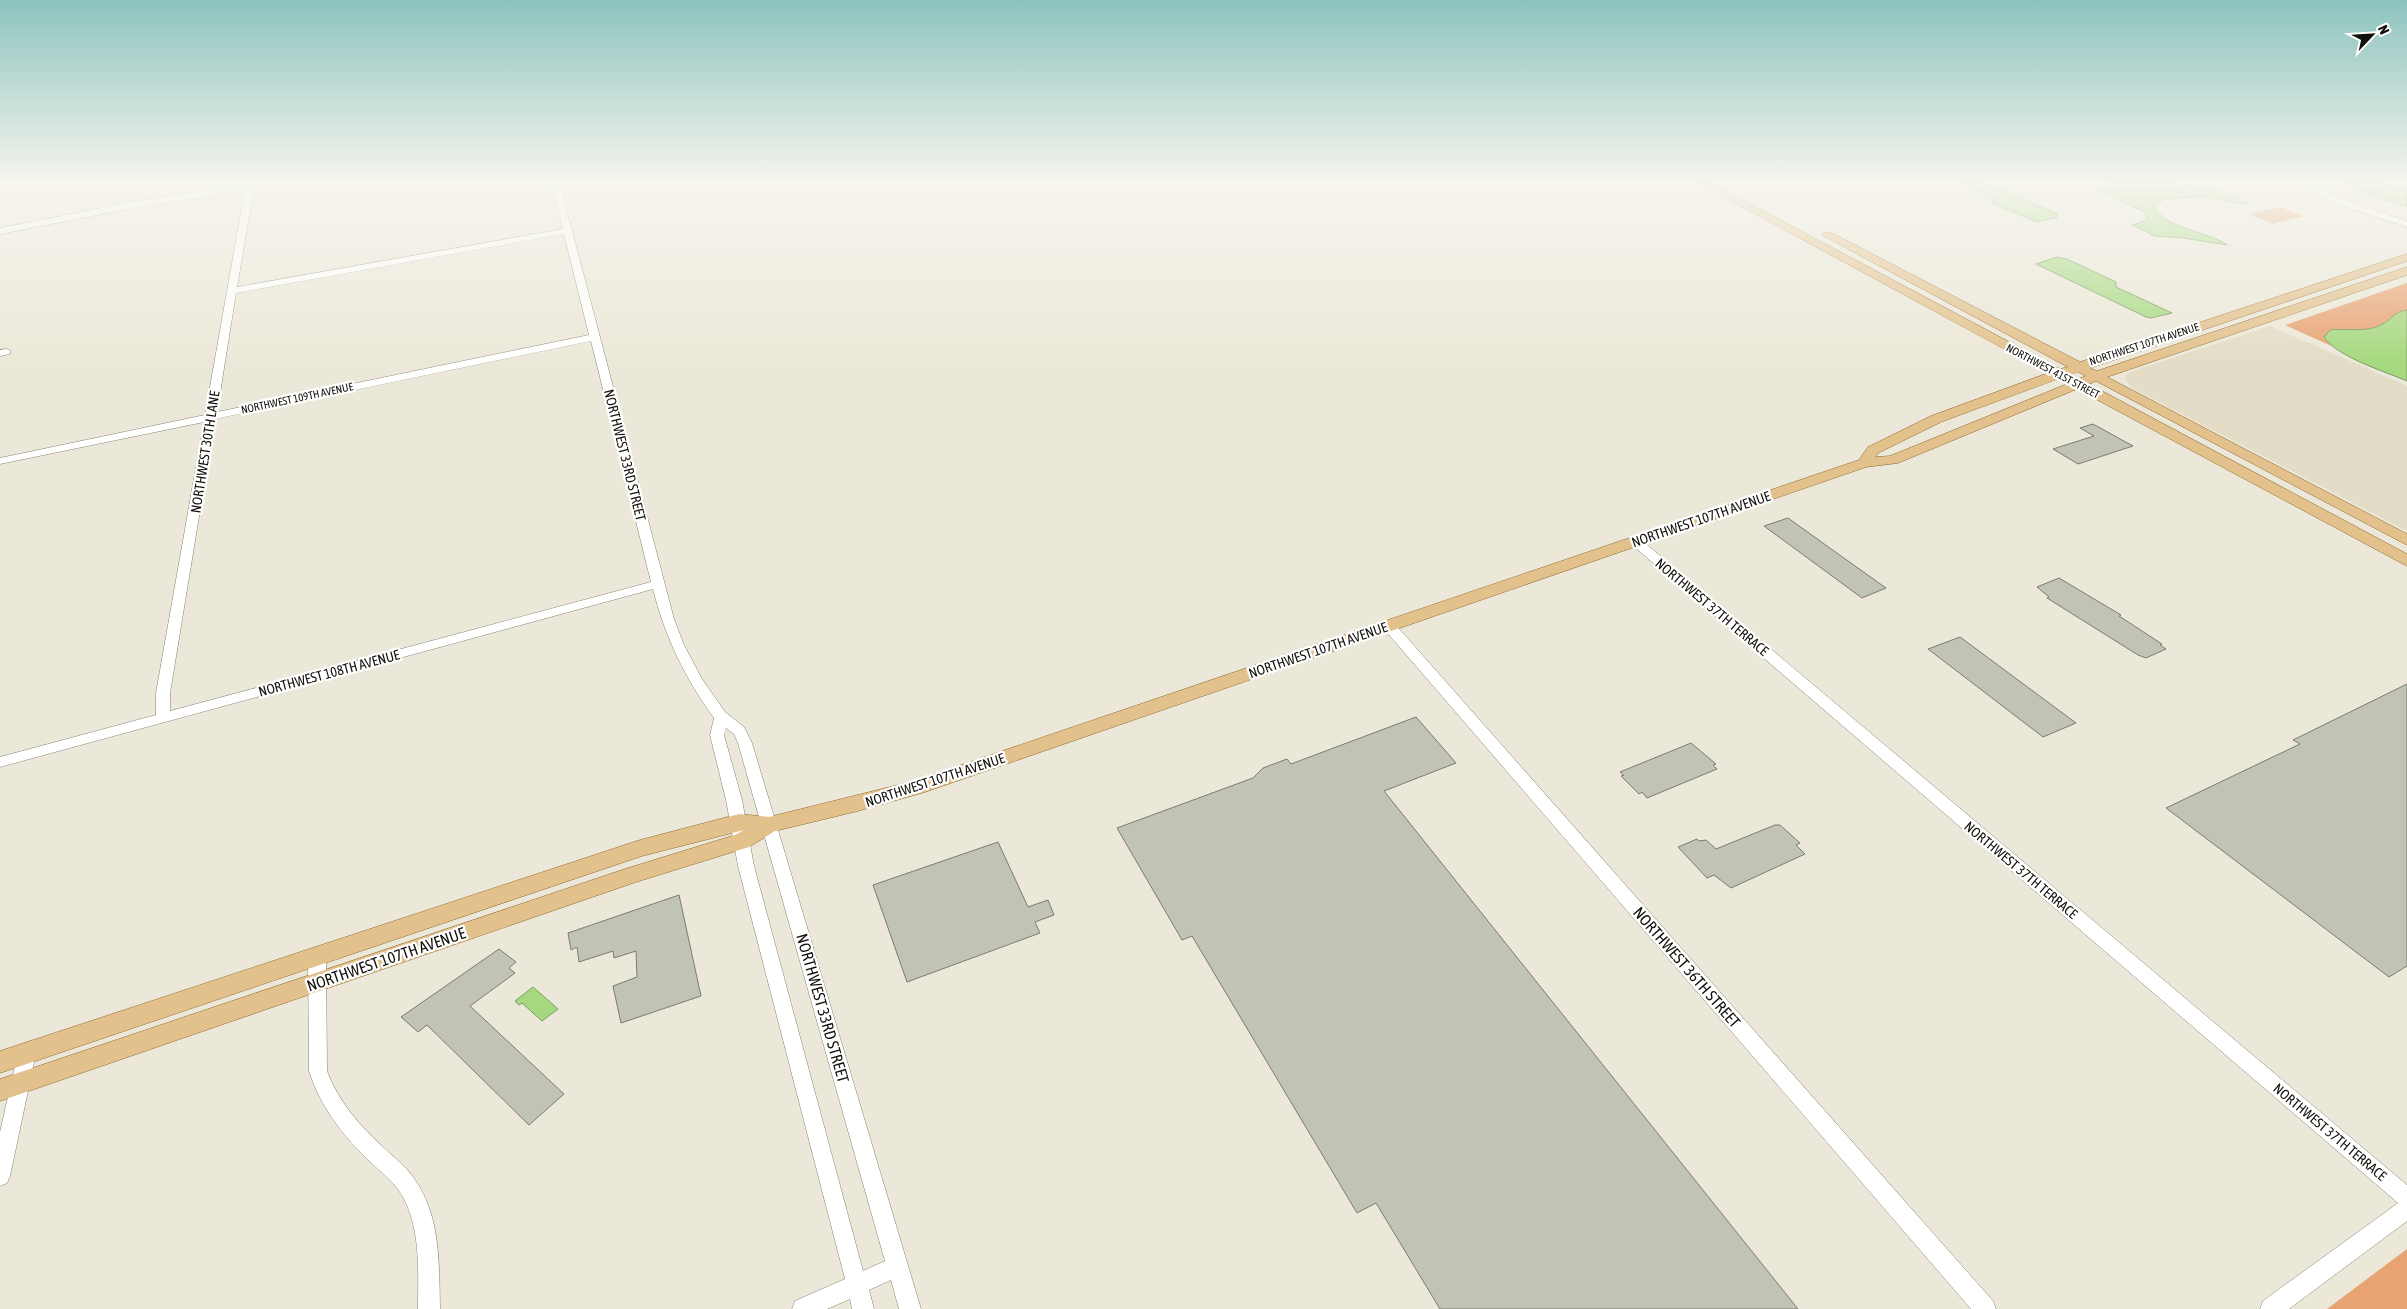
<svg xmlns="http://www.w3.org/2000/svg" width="2407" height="1309" font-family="'Asap Condensed',sans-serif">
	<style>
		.built { fill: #e3dcc6 }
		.green { fill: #e8a373 }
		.water { fill: #a6d97f; stroke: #799d5c }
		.building { fill: #c1c3b4; stroke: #7b7c6f }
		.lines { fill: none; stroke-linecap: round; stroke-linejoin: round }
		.minor-casing { stroke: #868274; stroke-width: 1 }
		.major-casing { stroke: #8e682d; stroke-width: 1 }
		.minor { fill: #fff; fill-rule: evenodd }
		.major { fill: #e3c18c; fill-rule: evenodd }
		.labels { text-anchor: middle; stroke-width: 4.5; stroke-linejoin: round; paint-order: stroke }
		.far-street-label { font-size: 11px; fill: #11100b; stroke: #fff }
		.street-label { font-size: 14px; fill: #11100b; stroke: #fff }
		.near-street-label { font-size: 16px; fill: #11100b; stroke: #fff }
	</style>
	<rect width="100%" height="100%" fill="#ece8d9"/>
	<!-- built -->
	<path class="built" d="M2270,326L2407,386V531L2132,388L2125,379L2126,375L2133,371Z"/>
	<!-- green -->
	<path class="green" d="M2279,207L2303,216L2273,224L2248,214Z
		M2407,283V380L2285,325Z
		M2407,1249V1309H2327Z"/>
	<!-- water -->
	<path class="water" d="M1957,181H1981L2058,214L2057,217L2037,222L1992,203V197Z
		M2105,181C2150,181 2208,181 2248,203L2240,204L2205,196L2165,199L2154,205C2162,229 2208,231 2227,245L2183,238L2155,236L2132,225L2145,221L2147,216L2145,212L2101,191L2100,188L2109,186Z
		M2342,181H2375L2407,189V207L2362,192Z
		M2057,257L2067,259L2116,282V287L2172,313L2151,318L2146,317L2036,264Z
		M2407,310V381C2384,371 2337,357 2324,337L2330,330C2346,328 2365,333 2381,325C2392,320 2393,312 2407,310Z
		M533,987L558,1009L542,1021L522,1003L519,1005L515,1001Z"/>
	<!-- building -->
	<path class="building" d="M2093,424L2133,446L2078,464L2053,449L2094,436L2080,428Z
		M1788,518L1841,556L1886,588L1862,598L1764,526Z
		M2059,578L2121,615L2119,616L2162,644L2160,645L2166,649L2146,658L2138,655L2047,598L2049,597L2037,587Z
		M1960,637L2076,723L2043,737L1928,649Z
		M2407,684V966L2389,977L2166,808L2300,744L2293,740Z
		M1416,717L1456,763L1384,791L1798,1309H1440L1376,1203L1357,1213L1192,936L1182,940L1117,828L1253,778L1263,768L1287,759L1291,764Z
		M1691,743L1716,764L1713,765L1717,769L1647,798L1642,792L1639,794L1621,776L1624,775L1620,772Z
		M1775,825H1780L1800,843L1796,845L1805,854L1731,888L1714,875L1707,878L1678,847L1697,839L1699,841L1706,840L1716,849Z
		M998,842L1028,907L1048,900L1054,915L1035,922L1040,933L907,982L873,885Z
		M679,895L701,996L621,1023L613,986L637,977L636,951L614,958L613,951L579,962L577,947L571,950L568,933Z
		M499,949L516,962L509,968L515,973L470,1006L564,1094L529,1125L427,1025L418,1032L401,1017Z"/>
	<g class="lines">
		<defs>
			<path id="minor" d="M271,181H289L254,188L237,287L563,229L551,181H559L674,619L684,645L702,679L725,712L744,727L752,743L921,1309H899L891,1280L869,1290L874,1309H852L850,1299L827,1309H792L795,1301L845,1279L738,866L726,800L710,735L714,718C685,678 665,637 653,589L0,767V757L156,715V693L204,422L0,464V458L205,415L245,190L138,207L0,234V228L138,201ZM564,234L589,335L217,412L236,293ZM591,341L651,582L170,711V693L215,419ZM726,728L734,734L738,743L885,1261L863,1271L754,866L742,800L724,735Z
				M2296,181H2306L2341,199L2407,221V227L2335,203Z
				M6,349L10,350V354L0,356V350Z
				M1635,537L1639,538L2407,1185V1221L2289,1309H2260L2263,1301L2398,1203L1631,544L1629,541Z
				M1389,622L1394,623L1993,1301L1996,1309H1971L1384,629L1382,626L1384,623Z
				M317,949L323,951L326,956L327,1071C338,1101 360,1126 383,1147C394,1158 407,1167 415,1180C441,1217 439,1266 440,1309H418C418,1273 421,1232 404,1199C396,1183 381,1172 368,1160C342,1134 320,1106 309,1071L308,956L311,951Z
				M27,1045L33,1047L36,1053L10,1176L7,1183L0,1186V1132L18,1053L21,1047Z"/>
			<path id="major" d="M1695,181H1707L2060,369L2068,367L1822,235L1824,233H1832L2080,362L2407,254V261L2090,368L2097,371L2407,267V275L2107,377L2407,534V545L2096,381L2089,384L2407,554V566L2077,389L1898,463L1866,467L925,792L858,811L775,831L749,847L636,882L0,1101V1079L625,869L735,835L744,830L642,856L0,1073V1051L640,840L739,814L769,817L914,781L1859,460L1868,447L1931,416L2048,373ZM2078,372L2086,376L2078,379L2070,375ZM2058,379L2067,384L1890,456L1875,457L1878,453L1941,422Z"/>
		</defs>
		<!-- minor casing -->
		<use href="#minor" class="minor-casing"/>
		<!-- major casing -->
		<use href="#major" class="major-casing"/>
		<!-- minor -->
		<use href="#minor" class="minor"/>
		<!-- major -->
		<use href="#major" class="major"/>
	</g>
	<!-- sky -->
	<linearGradient id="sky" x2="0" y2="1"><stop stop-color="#8dc3be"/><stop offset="0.5" stop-color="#f6f5ee"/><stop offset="1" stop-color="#f6f5ee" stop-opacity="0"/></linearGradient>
	<rect width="2407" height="364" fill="url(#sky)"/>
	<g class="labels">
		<!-- far-street labels -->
		<g class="far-street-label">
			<text transform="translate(2144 344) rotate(-18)" y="4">NORTHWEST 107TH AVENUE</text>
			<text transform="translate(2053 371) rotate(28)" y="4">NORTHWEST 41ST STREET</text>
			<text transform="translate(297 398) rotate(-12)" y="4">NORTHWEST 109TH AVENUE</text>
		</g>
		<!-- street labels -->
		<g class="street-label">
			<text transform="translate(205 452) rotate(-81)" y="5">NORTHWEST 30TH LANE</text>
			<text transform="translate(625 455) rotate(76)" y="5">NORTHWEST 33RD STREET</text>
			<text transform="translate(1701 519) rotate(-19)" y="5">NORTHWEST 107TH AVENUE</text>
			<text transform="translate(1712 607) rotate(40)" y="5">NORTHWEST 37TH TERRACE</text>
			<text transform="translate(1318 650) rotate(-19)" y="5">NORTHWEST 107TH AVENUE</text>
			<text transform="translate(329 673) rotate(-15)" y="5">NORTHWEST 108TH AVENUE</text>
			<text transform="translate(935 780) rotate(-18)" y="5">NORTHWEST 107TH AVENUE</text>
			<text transform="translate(2021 870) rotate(40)" y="5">NORTHWEST 37TH TERRACE</text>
			<text transform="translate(2330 1132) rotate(40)" y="5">NORTHWEST 37TH TERRACE</text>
		</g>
		<!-- near-street labels -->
		<g class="near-street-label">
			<text transform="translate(386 959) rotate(-19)" y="6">NORTHWEST 107TH AVENUE</text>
			<text transform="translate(1687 967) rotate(49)" y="6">NORTHWEST 36TH STREET</text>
			<text transform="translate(823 1008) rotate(74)" y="6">NORTHWEST 33RD STREET</text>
		</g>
	</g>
	<!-- north arrow -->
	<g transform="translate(2372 35) rotate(65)" stroke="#ffffff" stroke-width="4" paint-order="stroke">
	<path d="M0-4L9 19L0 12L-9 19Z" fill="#11100b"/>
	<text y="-8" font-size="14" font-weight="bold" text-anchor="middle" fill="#11100b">N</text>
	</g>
</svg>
